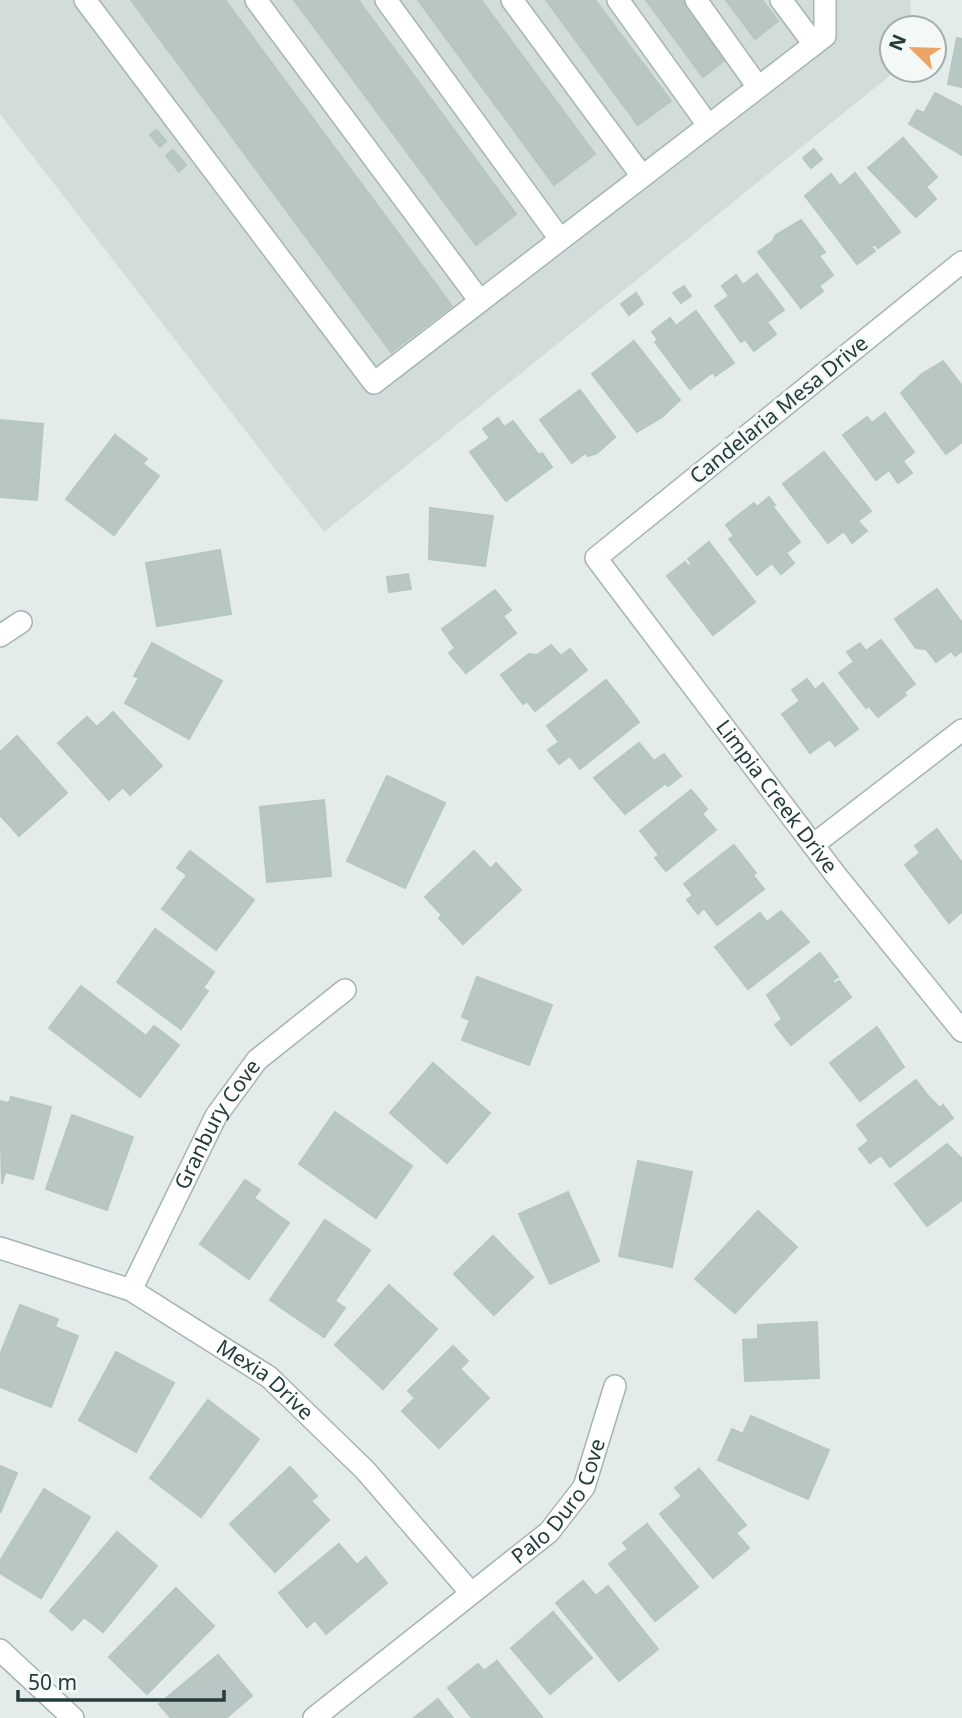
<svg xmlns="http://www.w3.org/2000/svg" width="962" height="1718" font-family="'Noto Sans',sans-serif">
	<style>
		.built { fill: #d2dcda }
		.building { fill: #b9c7c4; stroke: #b6c6c3; stroke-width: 2 }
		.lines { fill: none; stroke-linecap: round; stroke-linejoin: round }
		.minor-casing { stroke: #a6b4b2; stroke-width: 24 }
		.minor { stroke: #fff; stroke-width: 21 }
		.labels { text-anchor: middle; stroke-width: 6; stroke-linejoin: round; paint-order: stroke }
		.street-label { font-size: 21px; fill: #243d3c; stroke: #f4f9f8 }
	</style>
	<rect width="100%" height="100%" fill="#e3ecea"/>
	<!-- built -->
	<path class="built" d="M0,0H910L912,28H892V70H897L324,532L0,114Z"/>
	<!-- building -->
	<path class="building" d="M131,0H225L452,306L391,352Z
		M294,0H358L516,214L476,245Z
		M418,0H481L595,154L554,185Z
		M546,0H595L671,101L638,125Z
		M646,0H682L726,59L703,77Z
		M726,0H762L778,21L755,39Z
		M957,38L962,39V87L948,84Z
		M935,93L962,107V155L909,124L917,110L924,113Z
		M156,130L166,141L160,147L150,135Z
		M903,138L937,177L926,187L936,199L916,217L868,168Z
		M814,149L822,159L811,168L803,158Z
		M173,150L186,165L179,172L166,156Z
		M855,173L900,232L878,248L875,244L871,247L875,251L857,264L805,196L831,174L840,186Z
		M801,220L825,252L819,256L833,275L819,286L823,291L801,308L758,252L772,242L776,235Z
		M757,274L784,310L767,322L776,334L754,351L745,339L741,342L715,306L729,296L722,286L736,275L743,285Z
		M684,286L691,296L681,303L673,293Z
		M636,293L643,304L629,315L621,304Z
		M696,311L734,363L715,376L713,372L690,389L655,342L658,340L652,332L670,318L676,326Z
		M634,341L680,400L662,417L637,432L592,374Z
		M943,361L962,386V442L946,454L901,393L922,374Z
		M580,390L615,437L597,453L588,456L585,453L572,463L540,420Z
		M885,413L914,452L903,461L912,473L898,483L889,470L876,480L843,435L867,417L872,423Z
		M498,418L504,427L513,421L539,455L542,453L552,467L506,501L470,452L490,438L483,429Z
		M0,420L43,424L37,500L0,497Z
		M115,435L147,459L143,464L159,476L114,535L66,499Z
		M824,452L871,511L858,521L867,531L852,543L844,531L828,543L783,484Z
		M769,497L775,505L773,507L800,542L786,553L794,563L781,574L772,563L757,575L729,539L734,536L726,525L754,503L757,507Z
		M430,508L493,516L485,566L429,559Z
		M709,542L755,602L713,635L667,576L685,562L688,566L692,564L688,559Z
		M220,550L231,614L157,626L146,563Z
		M408,574L411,589L389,592L387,577Z
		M937,589L962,623V651L955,656L951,651L936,662L926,649L916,648L895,619Z
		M495,590L511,610L503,616L516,633L466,673L449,653L455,648L442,629Z
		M881,640L915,684L904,692L906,695L878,717L869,706L866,708L839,673L854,662L847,652L860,643L866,651Z
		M152,643L222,681L189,739L125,703L139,678L134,676Z
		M551,645L561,656L570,649L587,670L535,711L527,701L523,704L501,675L529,654L537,655Z
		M807,679L815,690L823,683L858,729L835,746L830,739L810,753L782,714L800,701L792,690Z
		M606,680L624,702V707L626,705L639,722L580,769L570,756L559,764L548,750L559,742L547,726Z
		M113,712L162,766L130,795L123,787L109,800L58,743L87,717L97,727Z
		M17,736L67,793L19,836L0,815V752Z
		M639,743L654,761L664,754L681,776L668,786L666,783L625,814L594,778Z
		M387,776L445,803L405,888L347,861Z
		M691,790L707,809L702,814L716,830L666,871L655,858L659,855L640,831Z
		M324,800L331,876L267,882L260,807Z
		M937,829L962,863V912L949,923L905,865L920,853L915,846Z
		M734,845L756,873L753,875L764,889L717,925L704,908L698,914L687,900L693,895L684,884Z
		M190,851L254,900L216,950L162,909L187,875L177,868Z
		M474,851L491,869L496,863L521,890L463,944L439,918L442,915L425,897Z
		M781,911L809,942L748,989L715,947L760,913L767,922Z
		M155,929L214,972L203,988L208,991L181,1029L117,982Z
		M820,953L838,977L832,981L835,984L839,981L851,997L791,1045L775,1025L782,1019L767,995Z
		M477,977L552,1005L529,1065L462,1040L470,1020L462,1017Z
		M81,986L146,1036L154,1026L179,1045L140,1097L49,1028Z
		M877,1027L904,1067L860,1101L830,1063Z
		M433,1063L490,1113L447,1163L390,1113Z
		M916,1080L929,1097L940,1108L943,1105L953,1118L890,1167L881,1155L870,1163L859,1149L869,1141L857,1125Z
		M11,1097L51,1107L33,1179L5,1172L2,1184L0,1101L9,1103Z
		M335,1112L412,1166L376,1218L299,1164Z
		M72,1115L133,1137L107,1210L46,1189Z
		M947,1144L962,1159V1200L927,1226L895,1184Z
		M638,1161L692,1172L672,1267L619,1256Z
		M245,1180L260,1190L254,1198L289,1223L249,1279L200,1244Z
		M568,1192L599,1261L550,1284L519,1214Z
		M758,1211L797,1247L735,1313L695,1279Z
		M325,1220L370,1250L335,1301L345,1308L324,1337L270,1300Z
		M493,1236L533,1277L494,1315L454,1274Z
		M389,1285L437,1329L383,1389L335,1345Z
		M20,1305L58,1319L55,1327L78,1336L51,1407L0,1387V1355Z
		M817,1322L819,1378L745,1381L743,1340L758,1339V1325Z
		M453,1346L468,1361L460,1369L489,1398L439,1448L402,1411L415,1398L408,1391Z
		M116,1352L174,1383L136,1452L79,1420Z
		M208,1400L259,1439L201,1517L150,1478Z
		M751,1416L829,1450L808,1499L718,1460L732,1429L743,1434Z
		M0,1466L17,1473L0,1513Z
		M290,1467L317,1496L311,1501L329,1520L275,1572L230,1524Z
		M699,1469L746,1525L736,1533L749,1548L713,1578L660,1514L682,1496L675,1488Z
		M44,1489L90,1517L41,1598L0,1573V1561Z
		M647,1524L698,1587L655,1621L609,1564L628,1549L623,1543Z
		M117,1532L157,1566L103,1632L84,1617L72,1630L50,1611Z
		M339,1544L357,1565L366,1557L387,1583L326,1634L315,1620L307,1627L279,1593Z
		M583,1581L596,1596L608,1586L658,1649L619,1681L556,1603Z
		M176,1588L214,1626L147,1694L109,1657Z
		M553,1612L592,1658L550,1694L511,1648Z
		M218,1655L252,1696L226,1718H171L159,1704Z
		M497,1661L542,1717L540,1718H472L448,1688L478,1664L484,1671Z
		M438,1699L453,1718H414Z"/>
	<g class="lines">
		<defs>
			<g id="minor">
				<path d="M85,0L374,383L825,36V0"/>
				<path d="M256,0L480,301"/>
				<path d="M386,0L560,239"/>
				<path d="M512,0L642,176"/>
				<path d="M618,0L708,125"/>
				<path d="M696,0L758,87"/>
				<path d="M781,0L814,44"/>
				<path id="s1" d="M962,262L596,558L835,874L962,1031"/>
				<path d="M0,636L21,622"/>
				<path d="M813,845L962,730"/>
				<path id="s2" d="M0,1248L131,1290L269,1377L365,1470L471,1593"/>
				<path id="s3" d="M131,1290L216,1116L257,1060L345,990"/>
				<path d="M0,1650L73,1718"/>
				<path id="s4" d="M314,1718L549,1532L584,1487L615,1386"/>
			</g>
		</defs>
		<!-- minor casing -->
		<use href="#minor" class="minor-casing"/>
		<!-- minor -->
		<use href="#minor" class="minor"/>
	</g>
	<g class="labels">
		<!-- street labels -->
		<g class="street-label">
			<text transform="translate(779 410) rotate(-39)" y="7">Candelaria Mesa Drive</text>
			<text dy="7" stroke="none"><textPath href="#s1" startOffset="770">Limpia Creek Drive</textPath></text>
			<text dy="7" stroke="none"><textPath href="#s3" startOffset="187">Granbury Cove</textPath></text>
			<text dy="7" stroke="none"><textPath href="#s2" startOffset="299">Mexia Drive</textPath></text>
			<text dy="7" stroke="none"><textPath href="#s4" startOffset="331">Palo Duro Cove</textPath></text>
		</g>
	</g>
	<!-- north arrow -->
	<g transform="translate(913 49) rotate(293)"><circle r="33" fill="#f4f9f8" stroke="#a1aead" stroke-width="2"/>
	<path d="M0-5L12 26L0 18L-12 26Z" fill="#eba463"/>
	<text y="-10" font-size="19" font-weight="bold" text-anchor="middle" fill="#243d3c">N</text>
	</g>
	<!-- scale -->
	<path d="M18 1690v10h206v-10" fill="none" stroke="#243d3c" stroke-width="3.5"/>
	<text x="28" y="1690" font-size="21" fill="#243d3c" stroke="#f4f9f8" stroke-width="5" paint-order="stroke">50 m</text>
</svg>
